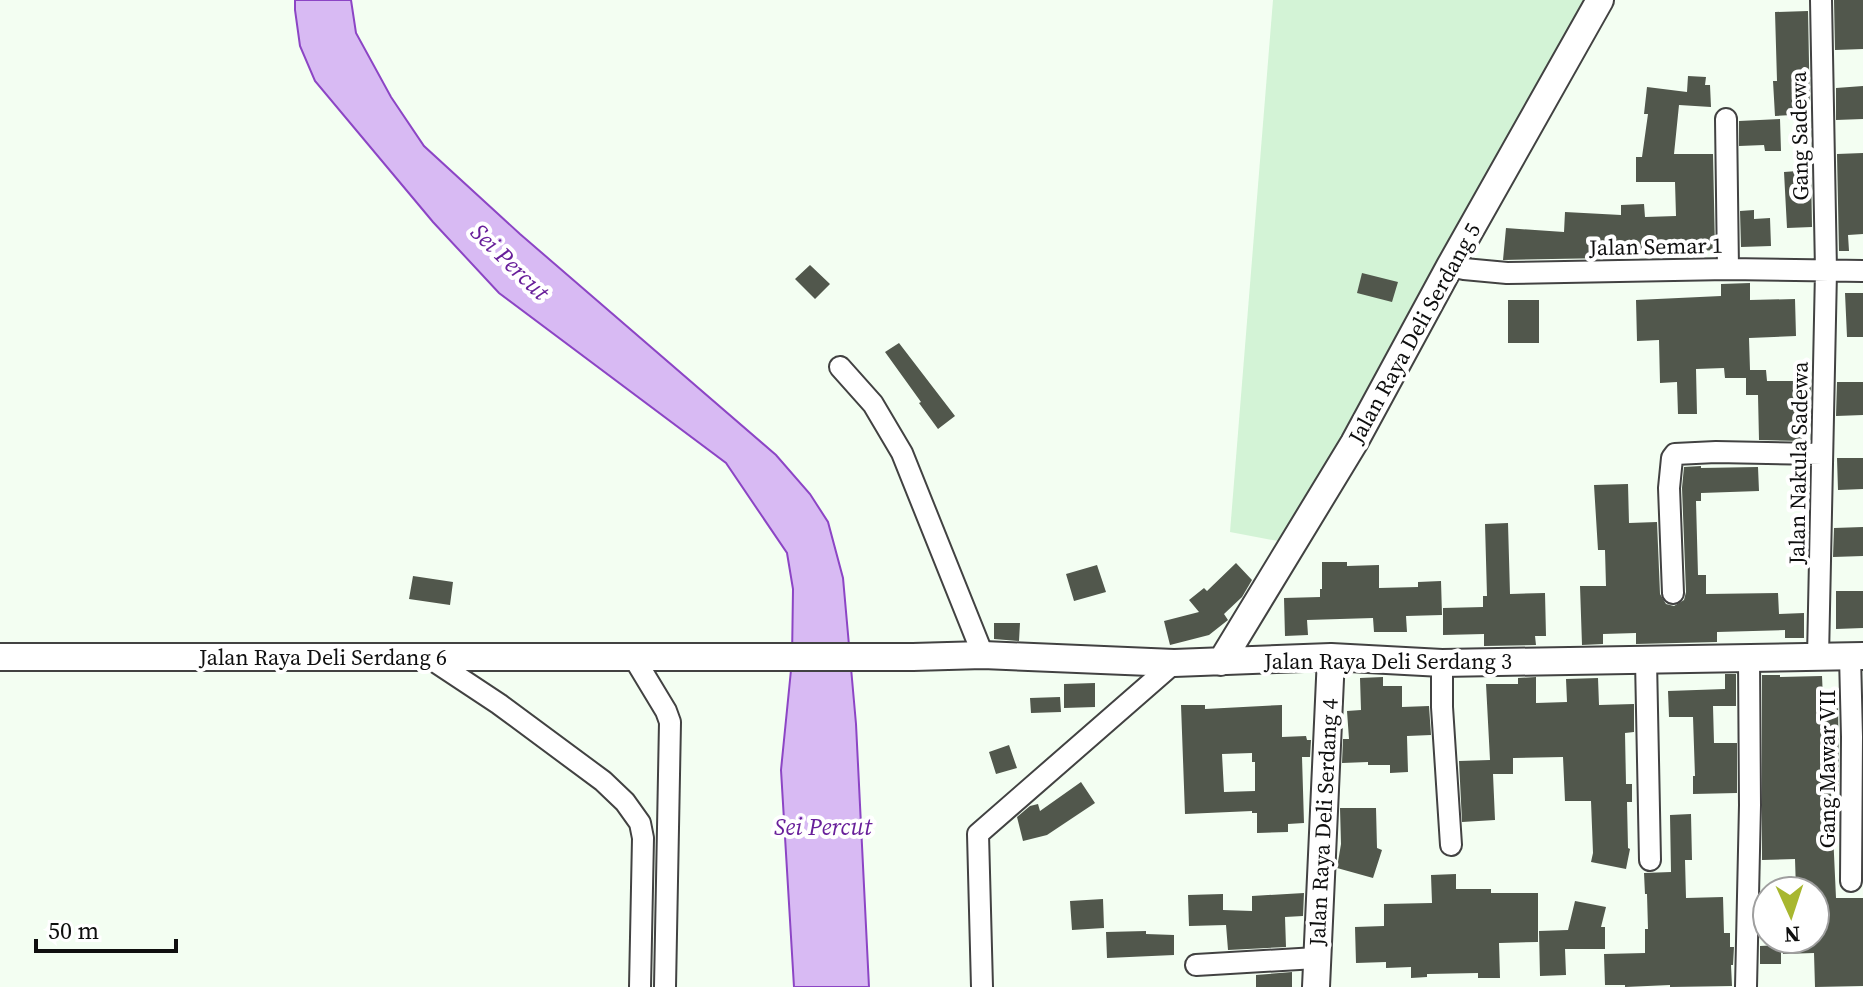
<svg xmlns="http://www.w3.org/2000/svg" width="1863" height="987" font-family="'Source Serif 4',serif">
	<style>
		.farmland { fill: #d3f3d6 }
		.water { fill: #d8baf3; stroke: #8c45c5; stroke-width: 2 }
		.building { fill: #51574c; fill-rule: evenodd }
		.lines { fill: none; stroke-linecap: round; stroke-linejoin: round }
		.minor-casing { stroke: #424242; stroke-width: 24 }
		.tertiary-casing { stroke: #424242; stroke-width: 30 }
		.minor { stroke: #fff; stroke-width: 20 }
		.tertiary { stroke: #fff; stroke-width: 26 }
		.labels { text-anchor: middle; stroke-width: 8; stroke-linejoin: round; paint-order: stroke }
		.street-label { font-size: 22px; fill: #0f0f0f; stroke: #fff }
		.water-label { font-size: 24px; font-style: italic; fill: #681f9a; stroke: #fff }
	</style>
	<rect width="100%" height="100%" fill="#f3fef2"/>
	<!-- farmland -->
	<path class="farmland" d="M1273,0H1606L1294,544L1230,532Z"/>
	<!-- water -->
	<path class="water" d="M295,0H351L356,33L391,97L424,146L520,234L776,455L810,494L828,522L843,578L856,724L869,987H794L781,770L792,660L793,589L787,553L726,463L499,293L433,222L315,81L300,46L295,10Z"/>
	<!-- building -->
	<path class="building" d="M1834,0H1863V49L1835,50Z
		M1808,11L1810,114L1775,116L1773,81H1777L1775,12Z
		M1688,76L1706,77L1705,85H1710L1711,107L1679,105L1674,154H1713L1715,250L1701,251V249L1608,254V258L1503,260L1506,228L1564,232L1565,212L1621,215V205L1644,204L1645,217L1676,216L1675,182H1636V157H1642L1648,114H1644L1647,87L1687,92Z
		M1863,86V119L1836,120V88Z
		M1780,119L1781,151H1765L1764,145L1739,146V121Z
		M1863,153V234L1848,235L1849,251H1839L1837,154Z
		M1811,170L1812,227L1787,228L1784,172Z
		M1754,210V219L1770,218L1771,246L1741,247L1740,211Z
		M810,265L830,284L815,299L795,279Z
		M1362,273L1398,282L1392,302L1357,293Z
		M1750,283V300L1795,299L1796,336L1749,338L1750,370H1766L1767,381H1803V383H1811L1810,416H1803L1804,441L1759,440L1758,395H1746V378H1725L1724,368L1696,369L1697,414H1678L1677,382L1660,383L1659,340L1637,341L1636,300L1721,296V284Z
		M1845,293H1863V337H1847Z
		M1508,300H1539V343H1508Z
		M899,343L955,416L938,429L919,403L921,402L885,352Z
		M1837,382H1863V415L1836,416Z
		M1837,458H1863V489L1838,490Z
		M1701,466V468L1758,467L1759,491L1701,493V501H1696L1698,575H1706V594L1778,593L1779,614L1804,613V638H1785V630L1717,632V642L1636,644V633L1603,634V644L1582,645L1580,586H1606L1605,550H1598L1594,485L1628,484L1629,523L1657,522L1660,594L1666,604L1674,606L1684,600L1686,592L1682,488L1684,467Z
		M1508,523L1510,594L1545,593L1546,636H1535L1536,645L1484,646V634L1443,635V608L1483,607V596H1487L1485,524Z
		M1863,527V556L1833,557L1834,528Z
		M1322,562H1347V566L1379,565V588L1418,587V582L1441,581L1442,615L1406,616L1407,632H1374L1373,618L1307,620L1308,635L1285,636L1284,598L1320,597V589H1322Z
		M1236,563L1252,580L1242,597L1224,614L1228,620L1209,635L1170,645L1164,621L1199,612L1189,600L1204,588L1207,591Z
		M1097,565L1106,592L1074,601L1066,574Z
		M413,576L453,582L450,605L409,599Z
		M1836,591H1863V628L1836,629Z
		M994,623H1020L1019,641L994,639Z
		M1725,674H1736V706H1713L1714,743H1737V793L1693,794V776H1695L1693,717H1669L1668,691L1725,689Z
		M1762,675H1780V677L1822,676L1823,699H1838L1839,789H1831L1836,898H1863V986L1815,987L1814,953L1783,954L1782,939H1815V890H1796L1795,859L1762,860Z
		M1383,677V686H1402V707L1429,706L1431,735L1407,736L1408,772L1390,773V765H1368V762L1342,763L1343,739H1349L1347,711L1361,710L1360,678Z
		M1536,677V703L1567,702L1566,679L1598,678L1599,705L1634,704V732L1625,733L1626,784H1632V802H1627L1628,848L1630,849L1626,869L1591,862L1593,853L1591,801H1565L1563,757L1513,758V774H1493L1495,820L1462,822L1459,761L1490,760L1486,684H1518V678Z
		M1095,683V707L1064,708V684Z
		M1060,697L1061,712L1031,713L1030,698Z
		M1181,705H1205V709L1282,705V737L1306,736L1307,740H1311L1310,757H1302L1304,823L1288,824V832L1257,833V813H1252V811L1185,814ZM1252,753V762H1255V791L1224,792L1222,754Z
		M1009,745L1017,768L996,774L989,752Z
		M1081,782L1095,803L1047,835L1023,841L1017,817L1030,806L1038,804L1040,811Z
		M1340,808H1376L1377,848L1382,850L1373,878L1337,868L1341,844Z
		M1691,814L1692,860H1685L1686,898L1723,897L1724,933H1730V947H1734L1733,965H1731L1732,986L1670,987V985L1625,987V985H1605L1604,954L1645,953V929H1648L1647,894H1645L1644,873L1671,872L1670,815Z
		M1456,874V889H1491V893H1538V942L1499,943L1500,978H1478V973L1427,974V977L1411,978V967L1386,968V962L1356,963L1355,927L1384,926V904L1432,903L1431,875Z
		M1304,893L1303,916L1285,917L1286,947L1228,950L1226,925L1189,926L1188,895L1223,894V910L1252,911V896Z
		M1103,899L1104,928L1072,930L1070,901Z
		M1575,901L1606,907L1601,927H1605V949H1565L1566,975L1540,976L1539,931L1568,930Z
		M1146,931V934L1174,935V955L1107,958L1106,932Z
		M1781,945V964H1760V946Z
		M1292,972V987H1256V975Z"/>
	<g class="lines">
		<defs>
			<path id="minor" d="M1726,119L1728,269
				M1450,266L1464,269L1507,273L1728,269L1863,271
				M840,367L873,404L902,453L983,655
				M1673,593L1669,488L1672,458L1675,454L1716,452L1822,454
				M1850,656L1852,737L1851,881
				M428,657L499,704L603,781L625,802L640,823L643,838L640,987
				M1818,657L1826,271L1821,0
				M634,658L666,711L670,722L665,987
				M1646,660L1650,860
				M1442,663V707L1451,845
				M1196,965L1316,958
				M982,987L978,834L1174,663
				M1746,987L1750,805L1749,658"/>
			<path id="tertiary" d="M0,657H913L983,655L1174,663L1331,657L1442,663L1863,656
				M1221,662L1354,443L1450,266L1600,0
				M1316,987L1331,657"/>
		</defs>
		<!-- minor casing -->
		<use href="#minor" class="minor-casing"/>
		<!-- tertiary casing -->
		<use href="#tertiary" class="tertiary-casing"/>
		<!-- minor -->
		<use href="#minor" class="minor"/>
		<!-- tertiary -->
		<use href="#tertiary" class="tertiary"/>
	</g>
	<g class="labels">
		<!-- street labels -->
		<g class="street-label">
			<text transform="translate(1799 136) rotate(-91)" y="8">Gang Sadewa</text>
			<text transform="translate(1656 246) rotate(-1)" y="8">Jalan Semar 1</text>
			<text transform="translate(1414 333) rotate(-61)" y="8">Jalan Raya Deli Serdang 5</text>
			<text transform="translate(1798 463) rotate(-89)" y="8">Jalan Nakula Sadewa</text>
			<text x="323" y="665">Jalan Raya Deli Serdang 6</text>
			<text x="1388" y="669">Jalan Raya Deli Serdang 3</text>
			<text transform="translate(1827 769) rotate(-90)" y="8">Gang Mawar VII</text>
			<text transform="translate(1323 822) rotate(-87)" y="8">Jalan Raya Deli Serdang 4</text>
		</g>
		<!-- water labels -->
		<g class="water-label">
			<text transform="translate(510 262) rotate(44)" y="8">Sei Percut</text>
			<text x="823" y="835">Sei Percut</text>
		</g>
	</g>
	<!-- north arrow -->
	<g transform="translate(1791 915) rotate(177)"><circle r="38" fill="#ffffff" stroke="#9f9f9f" stroke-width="2"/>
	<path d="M0-6L14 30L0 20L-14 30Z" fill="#a8b72f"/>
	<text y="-12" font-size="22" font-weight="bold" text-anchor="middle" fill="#0f0f0f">N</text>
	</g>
	<!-- scale -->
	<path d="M36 939v12h140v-12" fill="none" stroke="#0f0f0f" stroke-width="4"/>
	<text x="48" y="939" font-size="24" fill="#0f0f0f" stroke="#ffffff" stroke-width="6" paint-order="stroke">50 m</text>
</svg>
